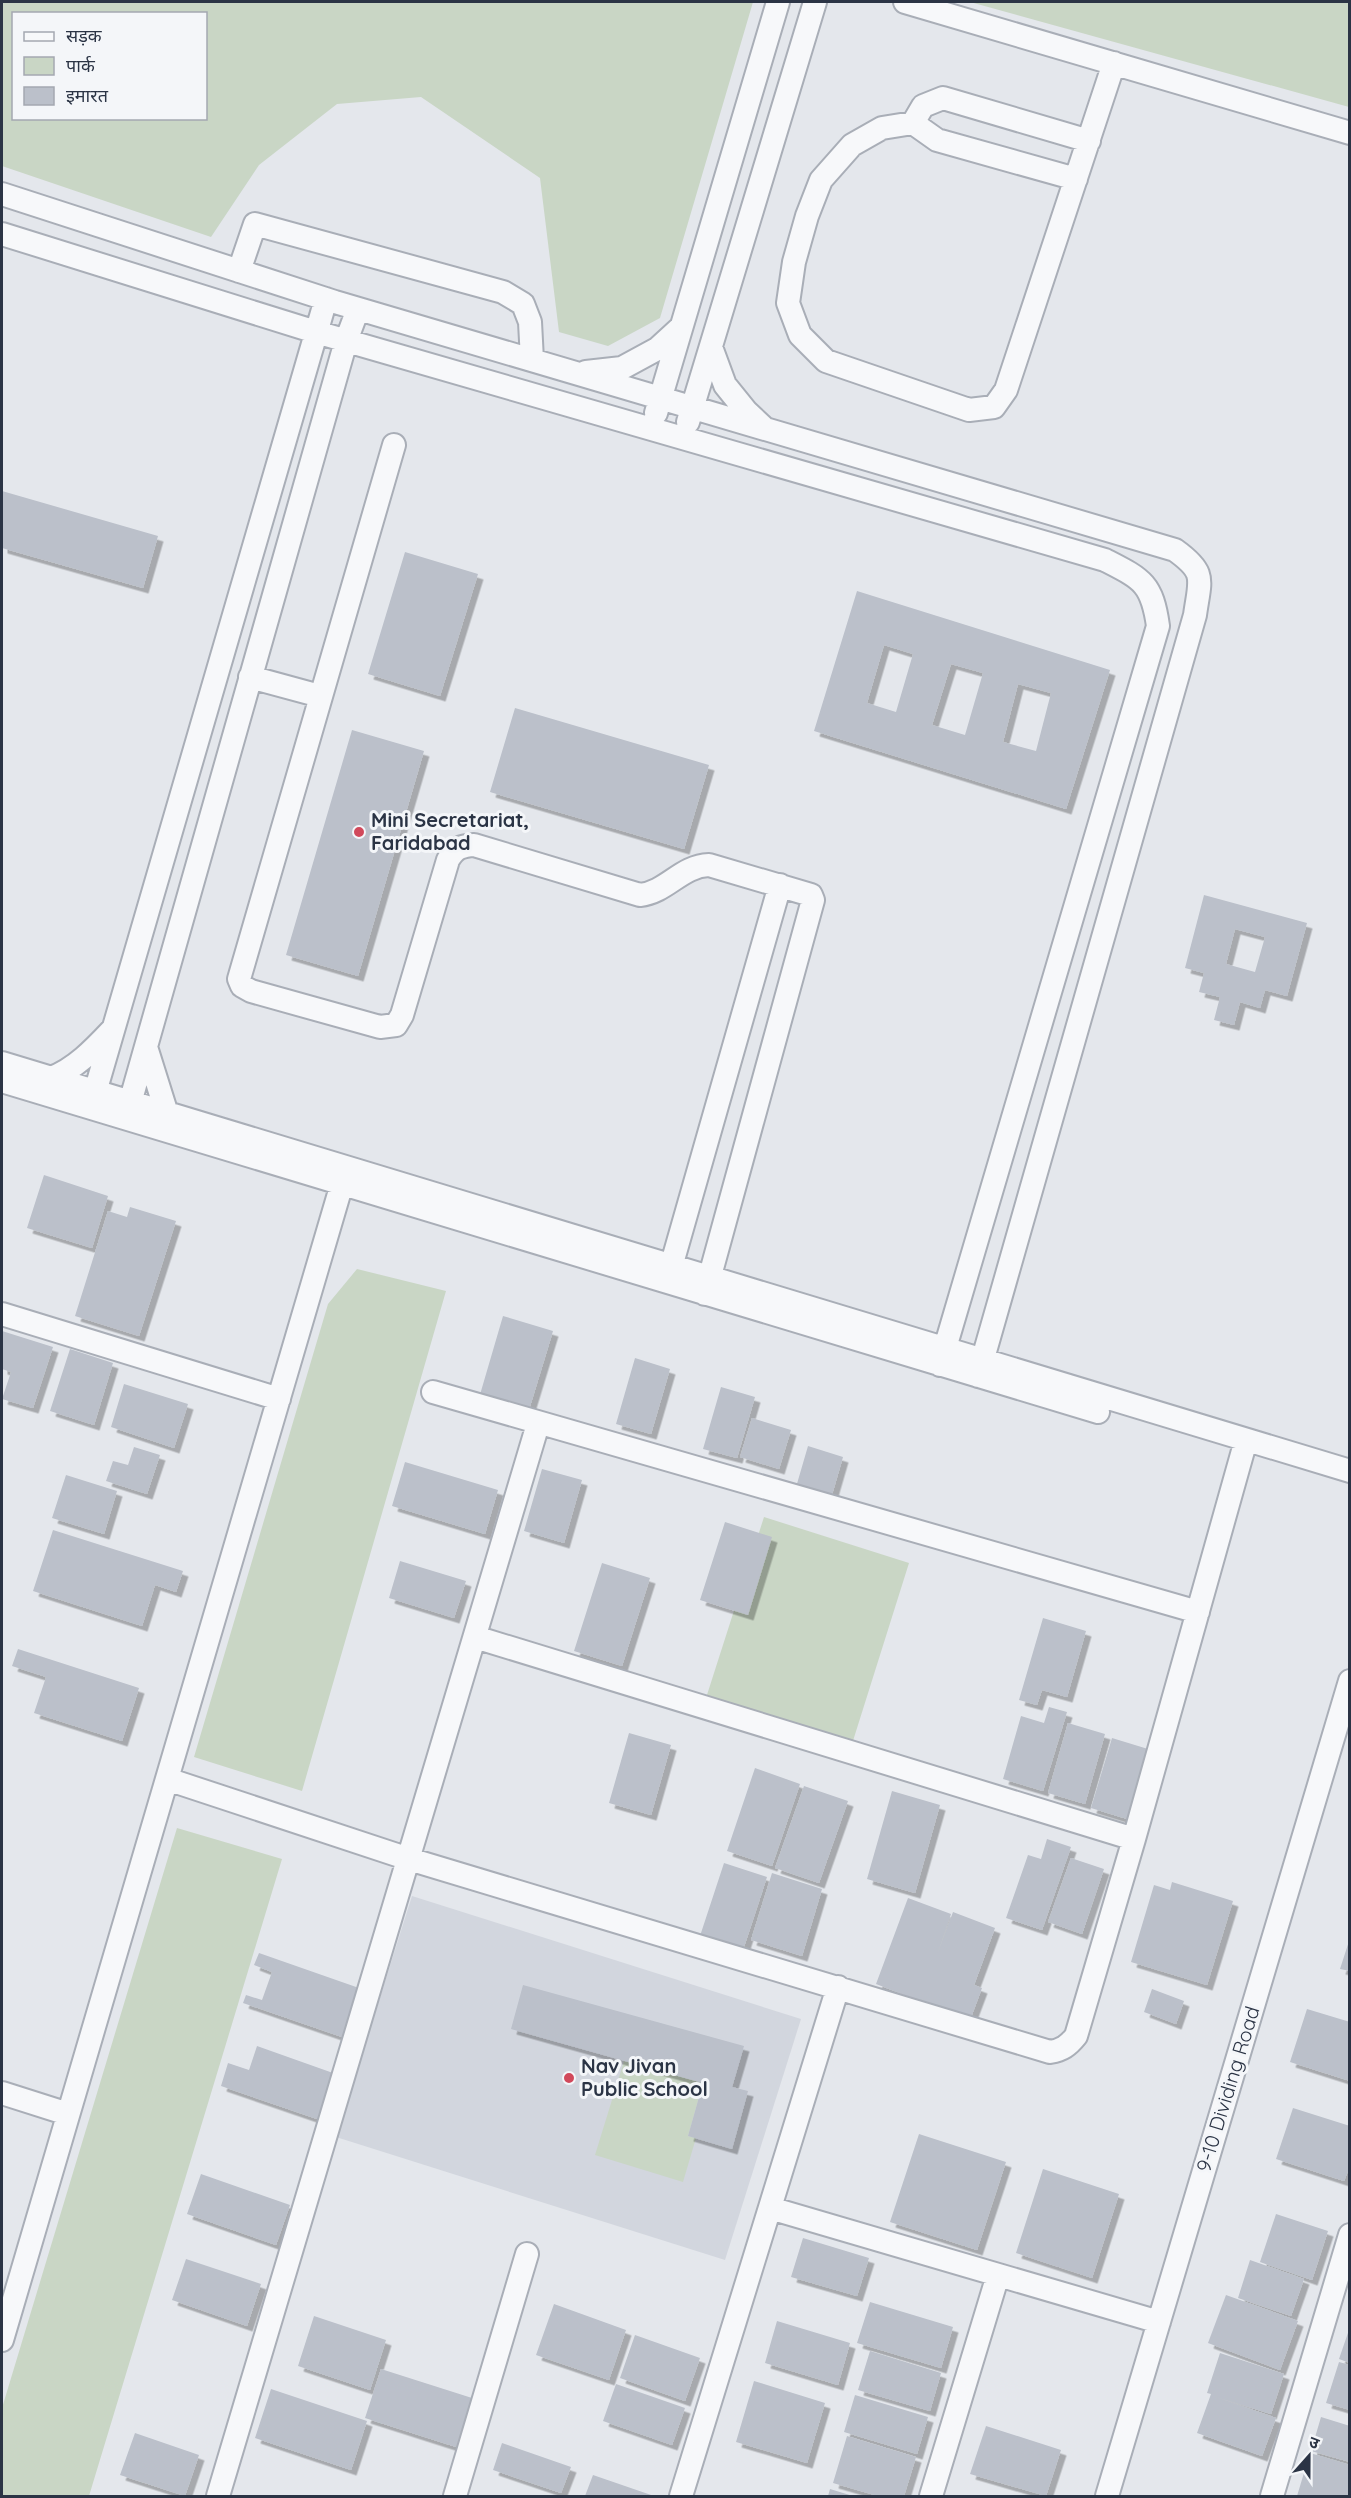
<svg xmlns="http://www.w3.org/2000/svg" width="1351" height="2498" font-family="Quicksand,'Noto Sans Devanagari',sans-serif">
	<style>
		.built { fill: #d2d6de }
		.green { fill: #c9d6c5; fill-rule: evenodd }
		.building { fill: #bbc0ca; fill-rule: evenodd; filter: url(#shadow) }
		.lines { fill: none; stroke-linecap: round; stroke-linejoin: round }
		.minor-casing { stroke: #a9aeb7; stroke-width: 26 }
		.minor { stroke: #f7f8fa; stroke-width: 22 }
		.poi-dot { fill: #d1495b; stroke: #f4f6f9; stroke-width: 2 }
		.labels { text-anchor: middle; stroke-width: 6; stroke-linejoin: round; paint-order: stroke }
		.poi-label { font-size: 20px; font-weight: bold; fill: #2b3445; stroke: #f4f6f9; text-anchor: start }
		.street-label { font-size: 20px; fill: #2b3445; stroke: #f4f6f9 }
	</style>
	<defs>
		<filter id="shadow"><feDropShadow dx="5.5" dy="5.5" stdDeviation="0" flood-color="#0004"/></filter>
	</defs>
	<rect width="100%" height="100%" fill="#e4e7ec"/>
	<!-- built -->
	<path class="built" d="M412,1896L801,2019L725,2260L336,2137Z"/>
	<!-- green -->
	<path class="green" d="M2,2H753L660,318L608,346L559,332L540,178L421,97L337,104L259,165L211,237L2,166ZM14,14H206V118H14Z
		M970,2H1349V107Z
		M357,1269L446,1291L302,1791L194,1757L328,1304Z
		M764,1517L909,1563L852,1744L706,1698Z
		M177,1828L282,1859L89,2496H2V2408Z
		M624,2061L703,2083L688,2136L696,2138L683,2182L595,2155Z"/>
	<!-- building -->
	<path class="building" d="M2,491L158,536L143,588L2,548Z
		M405,552L478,574L440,696L368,674Z
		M857,591L1110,670L1066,809L814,731ZM884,645L913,654L896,712L867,703ZM951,664L983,673L965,735L932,725ZM1018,684L1051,693L1036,751L1003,742Z
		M515,708L709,765L684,849L490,792Z
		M352,730L424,751L358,976L286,955Z
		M1204,895L1307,923L1287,996L1265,990L1260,1008L1240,1002L1234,1025L1214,1020L1220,997L1199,992L1204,973L1185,968ZM1235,929L1265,937L1255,972L1226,964Z
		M44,1175L108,1196L92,1248L27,1228Z
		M130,1207L176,1221L139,1336L75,1316L108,1211L127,1217Z
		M503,1316L553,1331L528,1413L479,1398Z
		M2,1331L53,1347L33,1408L2,1399L11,1372L2,1369Z
		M70,1349L113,1363L94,1425L50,1411Z
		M635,1358L670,1369L651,1434L616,1424Z
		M124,1384L188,1404L174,1448L111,1427Z
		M721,1387L755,1397L737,1458L703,1449Z
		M752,1418L791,1430L779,1469L740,1457Z
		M808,1446L843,1457L829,1505L794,1494Z
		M134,1447L160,1455L147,1494L106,1481L113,1461L128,1465Z
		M405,1462L498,1490L485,1534L392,1506Z
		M542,1469L582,1480L564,1543L524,1531Z
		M66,1475L117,1491L104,1534L52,1518Z
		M725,1522L772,1537L748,1615L700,1600Z
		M53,1530L183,1571L176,1592L155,1585L142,1626L33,1591Z
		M400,1561L466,1581L454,1618L389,1598Z
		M602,1563L650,1578L622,1666L574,1651Z
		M1043,1618L1086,1631L1067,1697L1042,1690L1037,1705L1019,1700Z
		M18,1649L139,1688L122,1741L34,1713L46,1677L12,1666Z
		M1049,1707L1067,1712L1043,1791L1003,1779L1021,1716L1044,1723Z
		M1068,1723L1105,1734L1085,1804L1048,1793Z
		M629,1733L671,1745L651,1815L609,1803Z
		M1112,1738L1148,1749L1127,1819L1091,1808Z
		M755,1768L800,1784L772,1866L727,1851Z
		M804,1786L848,1801L819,1883L775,1868Z
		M892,1791L940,1805L915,1893L867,1879Z
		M1047,1839L1071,1847L1042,1930L1006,1918L1028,1855L1041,1859Z
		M1071,1858L1104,1869L1082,1934L1048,1922Z
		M724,1863L767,1877L743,1950L700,1936Z
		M772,1873L822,1889L802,1956L751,1940Z
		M1172,1882L1233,1901L1207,1985L1131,1962L1154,1885L1170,1890Z
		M908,1898L951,1914L937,1955L953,1912L995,1928L974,1985L982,1988L970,2020L876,1984Z
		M1350,1938V1971L1340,1969Z
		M259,1953L359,1988L342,2037L243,2003L246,1995L262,2000L272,1972L254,1965Z
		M523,1985L744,2046L732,2087L748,2091L732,2149L688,2136L703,2083L511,2029Z
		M1152,1989L1184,2001L1176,2024L1144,2012Z
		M1307,2009L1350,2022V2081L1290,2062Z
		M257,2046L333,2073L317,2119L221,2086L228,2063L249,2070Z
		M1293,2108L1350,2126V2166L1344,2181L1276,2159Z
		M919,2134L1006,2162L977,2250L890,2222Z
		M1043,2169L1119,2194L1092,2278L1016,2253Z
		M201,2174L290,2205L276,2245L187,2214Z
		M1276,2214L1328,2231L1312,2280L1260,2262Z
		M803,2238L869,2258L857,2296L791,2277Z
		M186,2259L261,2284L247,2326L172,2300Z
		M1250,2260L1304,2279L1291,2316L1238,2298Z
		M1226,2295L1298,2321L1280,2370L1208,2343Z
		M870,2302L953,2327L941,2368L857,2343Z
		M554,2304L626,2330L609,2380L536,2355Z
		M314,2316L386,2340L370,2390L298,2366Z
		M777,2321L850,2343L838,2385L765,2363Z
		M1350,2327V2363L1339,2359Z
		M635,2335L700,2358L685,2401L620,2378Z
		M870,2351L941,2373L930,2411L858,2390Z
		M1220,2353L1284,2374L1271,2414L1216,2397L1276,2418L1262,2456L1197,2433L1211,2394L1207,2393Z
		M1339,2362L1350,2365V2410L1326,2403Z
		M381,2369L472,2398L456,2447L365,2418Z
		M754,2381L825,2403L807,2463L736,2442Z
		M616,2384L685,2408L672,2445L603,2421Z
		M271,2389L367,2421L351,2470L255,2438Z
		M855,2395L928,2417L917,2454L844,2432Z
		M1321,2417L1350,2426V2462L1311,2451Z
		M986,2426L1061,2450L1046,2496L970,2474Z
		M135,2433L199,2455L185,2496L120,2475Z
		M847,2436L916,2457L904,2496H878L833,2483Z
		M502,2443L571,2467L561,2493L493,2470Z
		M1310,2453L1350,2465V2496H1297Z
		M593,2475L654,2496H585Z
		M830,2489L853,2496H828Z"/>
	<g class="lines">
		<defs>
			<path id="minor" d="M905,2L1350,133
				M913,123L882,128L852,145L821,180L807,216L794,262L788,303L800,335L826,361L969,410L994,407L1006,390L1114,63
				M1076,179L937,140L913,123L923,106L943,98L1089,141
				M2,194L335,302L1175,550C1207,573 1200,579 1195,615L978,1376
				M2,234L316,332L1105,560C1142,579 1152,583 1158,626L940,1365
				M239,271L255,224L503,292L523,304L530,322L532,360
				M711,347L725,385L746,411L763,427
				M586,372L622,368L657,349L681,327
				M656,413L778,2
				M688,422L815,2
				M394,445L239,979L242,986L251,991L380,1027L396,1025L402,1015L448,860C455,848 461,846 474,845L640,895C667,892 681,866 709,865L811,895L813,900L705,1294
				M250,677L320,696
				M146,1047L167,1114
				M2,1063L1350,1471
				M51,1078C75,1069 94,1049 111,1031
				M2,1081L1098,1412
				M91,1106L326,299
				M126,1117L346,341L358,309
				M667,1281L780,885
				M2,1314L279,1399
				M433,1392L1198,1612
				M475,1637L1134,1839
				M167,1779L409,1859L1050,2052C1062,2050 1068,2046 1076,2036L1134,1839L1246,1440
				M2,2093L68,2114
				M770,2208L1159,2322
				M2,2340L346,1170
				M218,2496L538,1424
				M455,2496L527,2254
				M681,2496L838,1987
				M931,2496L998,2275
				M1107,2496L1350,1681
				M1272,2496L1350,2235"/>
		</defs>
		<!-- minor casing -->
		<use href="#minor" class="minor-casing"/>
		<!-- minor -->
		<use href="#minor" class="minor"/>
	</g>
	<!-- markers -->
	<g class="poi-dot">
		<circle cx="359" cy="832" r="6"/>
		<circle cx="569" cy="2078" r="6"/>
	</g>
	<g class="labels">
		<!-- poi labels -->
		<g class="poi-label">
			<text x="371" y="827">Mini Secretariat,<tspan x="371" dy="23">Faridabad</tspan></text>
			<text x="581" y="2073">Nav Jivan<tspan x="581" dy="23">Public School</tspan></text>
		</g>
		<!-- street labels -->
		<g class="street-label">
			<text transform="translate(1228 2089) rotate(-73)" y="7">9-10 Dividing Road</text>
		</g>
	</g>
	<!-- border -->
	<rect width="1351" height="2498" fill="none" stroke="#2b3445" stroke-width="6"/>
	<!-- legend -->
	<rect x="12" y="12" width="195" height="108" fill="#f4f6f9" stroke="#a4a8b1" stroke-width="1.5"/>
	<rect x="24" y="32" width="30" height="9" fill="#f7f8fa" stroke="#a4a8b1" stroke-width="1.5"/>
	<text x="66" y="42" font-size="18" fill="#2b3445">सड़क</text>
	<rect x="24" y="57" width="30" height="18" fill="#c9d6c5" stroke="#a4a8b1" stroke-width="1.5"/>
	<text x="66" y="72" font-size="18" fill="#2b3445">पार्क</text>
	<rect x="24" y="87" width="30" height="18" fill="#bbc0ca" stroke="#a4a8b1" stroke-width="1.5"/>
	<text x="66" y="102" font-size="18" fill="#2b3445">इमारत</text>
	<!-- north arrow -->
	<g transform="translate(1309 2456) rotate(21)" stroke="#f4f6f9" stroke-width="4.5" paint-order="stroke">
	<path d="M0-4.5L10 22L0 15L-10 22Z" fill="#2b3445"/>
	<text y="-9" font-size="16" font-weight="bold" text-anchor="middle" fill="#2b3445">उ</text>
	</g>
</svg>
